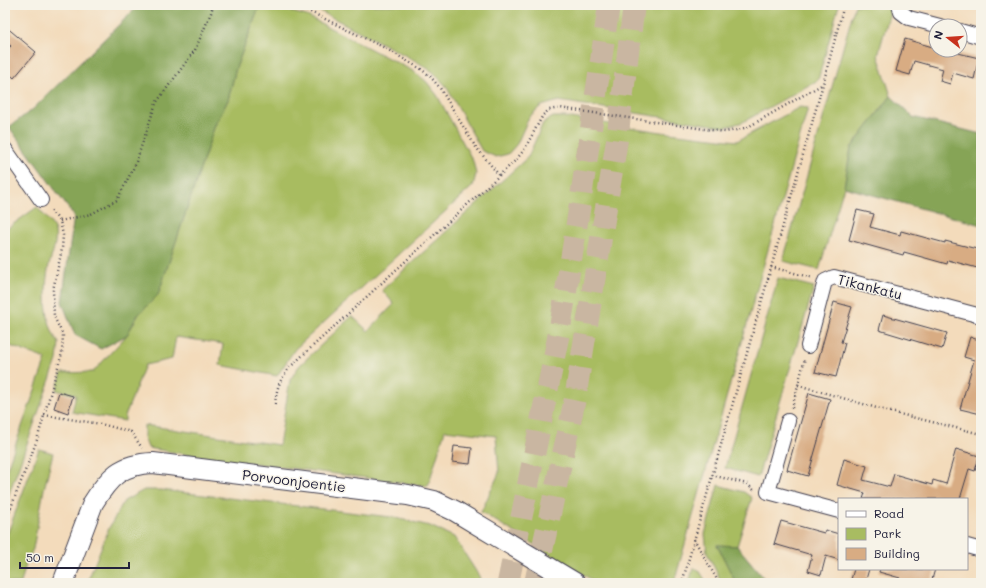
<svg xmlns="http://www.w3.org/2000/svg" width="986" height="588" font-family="Mali,sans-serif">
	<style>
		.green { fill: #a8bc61; stroke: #656f4e }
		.forest { fill: #86a457; stroke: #546349 }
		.building { fill: #d8ac83 }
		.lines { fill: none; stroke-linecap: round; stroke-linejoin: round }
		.highway-tunnel { stroke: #c9b6a1; stroke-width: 22; stroke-dasharray: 22 11; stroke-linecap: butt }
		.street-casing { stroke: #413e4e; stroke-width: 16 }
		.secondary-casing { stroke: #413e4e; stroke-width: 22 }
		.path { stroke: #413e4e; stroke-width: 2.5; stroke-dasharray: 1 3; stroke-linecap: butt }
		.street { stroke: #fff; stroke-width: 14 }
		.secondary { stroke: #fff; stroke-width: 20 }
		.labels { text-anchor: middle; stroke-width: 3; stroke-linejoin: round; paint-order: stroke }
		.street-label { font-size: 14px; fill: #22223b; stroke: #f7f3e8 }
	</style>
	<rect width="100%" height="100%" fill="#f7f3e8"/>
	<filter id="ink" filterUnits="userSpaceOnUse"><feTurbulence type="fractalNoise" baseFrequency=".025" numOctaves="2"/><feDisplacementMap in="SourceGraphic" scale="8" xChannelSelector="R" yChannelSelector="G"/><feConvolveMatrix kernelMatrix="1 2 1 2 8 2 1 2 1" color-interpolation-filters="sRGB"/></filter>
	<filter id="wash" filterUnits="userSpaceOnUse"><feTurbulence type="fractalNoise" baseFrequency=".012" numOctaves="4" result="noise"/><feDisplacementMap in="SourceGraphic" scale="16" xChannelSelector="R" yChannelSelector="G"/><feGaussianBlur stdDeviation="0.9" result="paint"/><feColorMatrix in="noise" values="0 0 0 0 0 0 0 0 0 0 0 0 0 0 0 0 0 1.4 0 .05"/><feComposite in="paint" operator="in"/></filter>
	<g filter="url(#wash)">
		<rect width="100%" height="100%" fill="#f3dbbb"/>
		<!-- green -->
		<path class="green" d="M260,5H276L281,9L307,16L413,71L426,81L437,95L473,161L476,174L473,186L295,349L277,376L220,365L223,344L176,337L172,359L145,365L125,416V421L72,412L76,395L56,390L62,373L93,372L127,335L139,314L158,295L215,125L228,100L236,68Z
			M308,5H839L818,80L743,122L725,127L559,101L541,106L529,117L517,144L508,154L496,157L482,151L446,86L433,72L416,61Z
			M855,5H892L878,55L891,96L851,148L844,187L819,270L783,261Z
			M800,107L808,108L674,583H597L481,512L499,473L496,436L445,430L428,486L190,455L148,448L144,437V425L279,445L290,380L299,366L352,316L368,331L394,304L382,290L528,157L543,123L553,117H565L661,132L737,141Z
			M37,207C41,212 54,225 55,231C57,244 52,253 49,265C44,287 44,325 59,343L57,360L5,505V474L46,359L5,344V230Z
			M778,278L814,287L758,477L725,468Z
			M39,449L53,453L44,489L33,549L26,564L21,583H5V540Z
			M718,485L744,492L752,498L737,546L717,545L736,583H722L707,553L705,534Z
			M144,490H161L391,517L430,526L454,537L479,576L481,583H87L109,528L124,501Z
			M693,569L699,570L707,583H689Z"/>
		<!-- forest -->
		<path class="forest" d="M139,5H260L236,68L228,100L215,125L158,295L137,316L127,335L101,349L75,335L62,302L74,216L9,127L33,109Z
			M891,96L913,117L981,134V225L844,187L851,148Z
			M717,545L737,546L768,583H736Z"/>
		<g id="blocks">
			<!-- building -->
			<path class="building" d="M5,26L36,52L14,78L5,70V52L11,46L5,41Z
				M905,39L936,48V50H959L958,53L979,58L974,79L953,73L950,84L940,81L943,69L914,61L910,75L896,71Z
				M857,210L874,214L870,227L900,235L901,231L945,243V241L981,250V269L948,260L947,264L904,252L903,255L849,240Z
				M834,302L852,307L841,342L845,343L836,377L815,372Z
				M883,315L947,333L942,349L879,330Z
				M970,337L981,341V414L960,409L974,360L964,357Z
				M59,392L73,396L68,413L54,408Z
				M809,393L830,399L808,476L787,470Z
				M454,446L472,448L470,464L452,462Z
				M956,449L979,456L975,471L969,469L960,499H863L865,493L837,485L844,459L867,466L863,480L890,487L894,474L932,485L933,480L946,484Z
				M781,521L824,533L825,530L839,534V560L826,556L821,575L808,571L812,555L774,544Z
				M854,569H869L865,583H850Z
				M880,569H935L931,583H899L900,578L879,572Z"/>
		</g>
	</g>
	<g filter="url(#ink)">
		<use href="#blocks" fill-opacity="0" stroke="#413e4e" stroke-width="1"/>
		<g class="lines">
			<!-- highway-tunnel -->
			<path class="highway-tunnel" d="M508,583L560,328L580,204L609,5
				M535,583L575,399L617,140L634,5"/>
			<defs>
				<path id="street" d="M899,5L901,12L909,18L940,26
					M960,31L981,37
					M5,149L41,200
					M808,346L825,281L834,277L981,316
					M788,421L768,492L839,511
					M967,546L981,550"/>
				<path id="secondary" d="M63,583L93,503C109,477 121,464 153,463L408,495L434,501L455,511L575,583"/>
			</defs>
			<!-- street casing -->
			<use href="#street" class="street-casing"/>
			<!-- secondary casing -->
			<use href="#secondary" class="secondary-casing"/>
			<!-- path -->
			<path class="path" d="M296,5L383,47L421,69L430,76L440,88L475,146L499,175
				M60,221L91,214L117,200L135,165L156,103L195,50L211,13L213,5
				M771,267L813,278
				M798,385L887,411L981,434
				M275,404C277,387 279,381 290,367L515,161L524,150L543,115L549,110L560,108L725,132L737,130L748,127L823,84
				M792,408L805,358
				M44,415L101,424L131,432L142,448
				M712,475L747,484L755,491
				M5,523L37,440L62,353L63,335L54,317L53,290L62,249L63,235L60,221L49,209
				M694,539L719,583
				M682,583L823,84L844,5"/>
			<!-- street -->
			<use href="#street" class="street"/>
			<!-- secondary -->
			<use href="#secondary" class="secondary"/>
		</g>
	</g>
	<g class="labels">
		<!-- street labels -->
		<g class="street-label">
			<text transform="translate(870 287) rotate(14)" y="5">Tikankatu</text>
			<text transform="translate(294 481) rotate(7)" y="5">Porvoonjoentie</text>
		</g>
	</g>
	<!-- margin -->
	<rect width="986" height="588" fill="none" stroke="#f7f3e8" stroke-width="20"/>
	<!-- legend -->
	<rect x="838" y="498" width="130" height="72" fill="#f7f3e8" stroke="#a29fa3"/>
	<rect x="846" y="511" width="20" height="6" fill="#ffffff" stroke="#a29fa3"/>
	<text x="874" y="518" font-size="12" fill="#22223b">Road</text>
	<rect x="846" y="528" width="20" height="12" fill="#a8bc61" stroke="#a29fa3"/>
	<text x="874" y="538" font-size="12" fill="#22223b">Park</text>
	<rect x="846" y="548" width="20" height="12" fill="#d8ac83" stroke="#a29fa3"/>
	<text x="874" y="558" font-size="12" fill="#22223b">Building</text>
	<!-- north arrow -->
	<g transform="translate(948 38) rotate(287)"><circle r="19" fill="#f7f3e8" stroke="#a29fa3"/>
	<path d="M0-3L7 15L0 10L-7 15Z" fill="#c8321e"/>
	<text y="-6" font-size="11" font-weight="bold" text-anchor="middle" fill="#22223b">N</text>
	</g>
	<!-- scale -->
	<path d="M20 562v6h109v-6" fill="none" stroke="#22223b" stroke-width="2"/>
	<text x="26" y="562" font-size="12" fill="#22223b" stroke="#f7f3e8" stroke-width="3" paint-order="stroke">50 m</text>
</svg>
